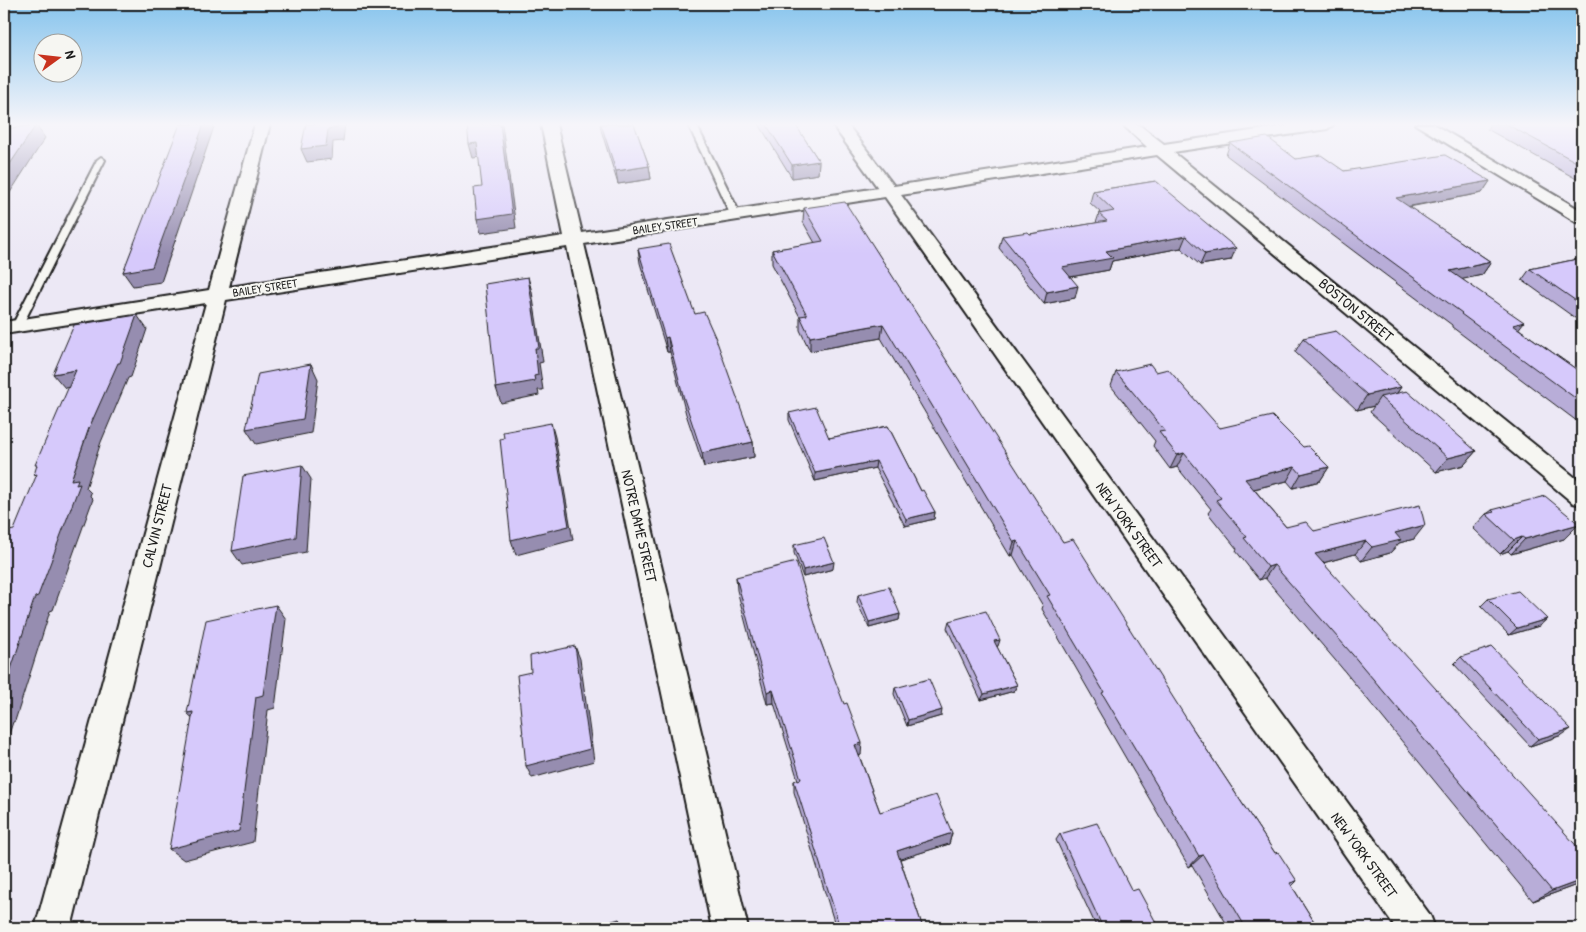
<svg xmlns="http://www.w3.org/2000/svg" width="1586" height="932" font-family="'Patrick Hand',sans-serif">
	<style>
		.lines { fill: none; stroke-linecap: round; stroke-linejoin: round }
		.lane-casing { stroke: #1c1c1c; stroke-width: 4 }
		.street-casing { stroke: #1c1c1c; stroke-width: 4 }
		.lane { fill: #f6f6f2; fill-rule: evenodd }
		.street { fill: #f6f6f2; fill-rule: evenodd }
		.wall { fill: #b8add8; stroke: #1c1c1c }
		.shaded-wall { fill: #968db0; stroke: #1c1c1c }
		.building { fill: #d6c9fb; stroke: #1c1c1c }
		.labels { text-anchor: middle; stroke-width: 4; stroke-linejoin: round; paint-order: stroke }
		.far-street-label { font-size: 12px; fill: #1c1c1c; stroke: #f6f6f2 }
		.street-label { font-size: 15px; fill: #1c1c1c; stroke: #f6f6f2 }
	</style>
	<rect width="100%" height="100%" fill="#ece8f5"/>
	<filter id="ink" filterUnits="userSpaceOnUse"><feTurbulence type="fractalNoise" baseFrequency=".02" numOctaves="2"/><feDisplacementMap in="SourceGraphic" scale="10" xChannelSelector="R" yChannelSelector="G"/><feConvolveMatrix kernelMatrix="1 2 1 2 8 2 1 2 1" color-interpolation-filters="sRGB"/></filter>
	<g filter="url(#ink)">
		<g class="lines">
			<defs>
				<path id="lane" d="M688,124H696L741,216L739,218L731,216Z
					M101,157L105,160L21,328H13L12,326L97,160Z"/>
				<path id="street" d="M255,124H270L229,287L564,236L541,124H556L582,233L878,188L832,124H847L894,186L1147,147L1122,124H1138L1164,144L1298,124H1334L1327,129L1173,152L1582,483V505L1573,503L1157,155L901,195L1430,915L1435,928H1396L885,197L584,244L748,928H712L567,247L226,300L71,928H35L206,303L4,334V322L209,290Z
					M1415,124H1433L1582,211V223L1576,222Z"/>
			</defs>
			<!-- lane casing -->
			<use href="#lane" class="lane-casing"/>
			<!-- street casing -->
			<use href="#street" class="street-casing"/>
			<!-- lane -->
			<use href="#lane" class="lane"/>
			<!-- street -->
			<use href="#street" class="street"/>
		</g>
		<!-- wall -->
		<path class="wall" d="M600,124H634L649,166L651,179L618,184L601,130Z
			M759,124H795L819,161L818,174L792,178Z
			M1490,124H1582V182L1487,129Z
			M1230,143L1344,171L1490,181L1482,193L1409,207L1491,262L1482,275L1462,279L1519,329L1576,369L1582,368V425L1452,327V325L1226,155Z
			M1156,181L1231,260L1200,265L1181,248L1112,261L1109,270L1070,277L1075,298L1044,304L999,248L1002,236L1030,234L1096,223L1099,214L1101,213L1090,203L1093,191Z
			M804,208L1063,542L1193,729L1275,853L1297,881L1292,886L1318,928H1229L1192,865L1189,867L1095,705L1096,703L1042,609L1043,606L1013,555L1010,556L881,338L810,351L800,330V317L772,264V250L815,243L803,222Z
			M638,249L695,314L753,442L754,457L704,467L686,414L670,352H667L640,263Z
			M1582,258V323L1522,280L1530,269Z
			M1303,338L1401,387L1397,393L1476,451L1464,465L1436,472L1370,412L1374,406L1357,410L1295,352Z
			M1116,372H1156L1220,428L1303,447L1329,467L1320,481L1293,488L1287,481L1254,489L1286,527L1314,531L1414,539L1399,543L1390,553L1361,561L1355,554L1323,563L1582,883L1533,901L1341,667L1265,578L1259,580L1236,551L1237,549L1208,513L1211,509L1177,467L1170,469L1153,446L1155,441L1111,386Z
			M789,413L829,438L888,426L921,491L935,512L934,519L905,526L875,468L815,481L789,420Z
			M1492,510L1579,524L1564,539L1511,554L1508,551L1500,554L1473,528L1486,514L1488,513Z
			M794,545L833,569L803,577L794,553Z
			M736,577L820,640L861,755H859L880,812L952,833L949,844L900,859L923,928H836L794,792V781L798,780L774,703L767,704L737,590Z
			M858,595L900,614L899,620L869,628L857,602Z
			M1488,599L1547,619L1539,626L1509,635L1481,606Z
			M1582,618V632L1575,625Z
			M949,621L998,646L997,647L1017,685L1014,691L981,700L947,628Z
			M1461,657L1562,735L1530,746L1454,664Z
			M895,688L941,716L907,726L894,694Z
			M1060,834L1132,891L1159,928H1097L1056,840Z"/>
		<!-- shaded-wall -->
		<path class="shaded-wall" d="M204,124H215L161,282L133,286L123,272Z
			M339,124H345L343,141L333,142L332,159L307,162L301,149L328,129Z
			M500,124H502L516,228L481,233L477,219Z
			M36,125L45,138L4,202V173Z
			M477,143L480,157L473,158L469,144Z
			M819,161L818,174L792,178V165Z
			M649,166L651,179L618,184L616,171Z
			M1490,181L1482,193L1389,210L1396,198Z
			M1186,236L1181,248L1112,261L1109,270L1059,279L1062,267L1106,251Z
			M1236,248L1231,260L1200,265L1205,254Z
			M1491,262L1482,275L1441,284L1450,271Z
			M528,277L532,292L543,362L539,363L543,390H538L539,395L501,403L496,388L534,376L535,348Z
			M1078,286L1075,298L1044,304L1047,292Z
			M137,315L147,329L131,377L128,378L101,442L86,488L91,493L90,496L93,499L53,610L50,611L15,721L13,722L4,749V690L71,480L89,428Z
			M1524,322L1514,335L1513,325Z
			M883,324L881,338L810,351V337Z
			M668,337L670,352H667L665,338Z
			M311,364L318,379L311,433L256,444L246,429Z
			M76,370L88,384L65,388L53,374Z
			M1401,387L1391,402L1380,397L1374,406L1357,410L1367,395Z
			M551,423L555,437L573,540L516,555L511,540Z
			M753,442L754,457L704,467L702,453Z
			M1476,451L1464,465L1436,472L1448,458Z
			M1184,453L1177,467L1170,469L1177,455Z
			M876,461L875,468L815,481V473Z
			M302,465L311,479L306,552L242,565L232,551Z
			M1295,467L1287,481L1237,493L1245,479Z
			M1329,467L1320,481L1293,488L1301,474Z
			M935,512L934,519L905,526L906,519Z
			M1579,524L1564,539L1511,554L1525,539Z
			M1425,525L1414,539L1399,543L1390,553L1361,561L1372,547L1395,533Z
			M1522,537L1508,551L1500,554L1514,540Z
			M1017,541L1013,555L1010,556L1014,542Z
			M1366,541L1355,554L1305,568L1315,554Z
			M834,562L833,569L803,577V570Z
			M1274,565L1265,578L1259,580L1268,567Z
			M276,605L286,619L275,708L268,710L253,842L184,860L169,849Z
			M900,614L899,620L869,628V622Z
			M1547,619L1539,626L1509,635L1517,628Z
			M1000,640L998,646L992,648L994,641Z
			M575,646L580,659L594,761L532,778L526,766Z
			M1017,685L1014,691L981,700L984,694Z
			M773,690L774,703L767,704V692Z
			M942,710L941,716L907,726L908,720Z
			M193,712L201,726L187,713Z
			M1571,729L1562,735L1530,746L1538,739Z
			M862,743L861,755L854,757L855,745Z
			M952,833L949,844L894,861L897,851Z
			M1203,855L1192,865L1189,867L1199,856Z
			M1582,880V883L1533,901L1552,891Z
			M619,919L623,928H620Z"/>
		<!-- building -->
		<path class="building" d="M180,124H204L152,267L123,272Z
			M306,124H339L338,127L328,129L326,146L301,149Z
			M467,124H500L512,214L477,219L474,188L482,187L477,143L469,144Z
			M601,124H634L649,166L616,171Z
			M766,124H795L819,161L792,165Z
			M1506,124H1582V165Z
			M36,125L4,173V129Z
			M1267,137L1296,159L1321,155L1344,171L1445,155L1490,181L1396,198L1491,262L1450,271L1524,322L1513,325L1576,369L1582,368V403L1461,314L1462,313L1230,143Z
			M1156,181L1236,248L1205,254L1186,236L1106,251L1113,258L1062,267L1078,286L1047,292L1002,236L1028,232L1030,234L1107,221L1099,214L1114,211L1093,191Z
			M845,202L1063,542L1073,539L1193,729L1275,853L1278,852L1297,881L1290,883L1318,928H1246L1203,855L1199,856L1102,693L1104,692L1047,596L1050,595L1017,541L1014,542L883,324L810,337L800,316L807,315L772,250L823,241L804,208Z
			M669,244L695,314L704,312L716,339L753,442L702,453L684,399L668,337L665,338L638,249Z
			M1582,258V305L1530,269Z
			M528,277L539,348H535L538,375L534,376L535,381L496,388L485,284Z
			M137,315L120,363H118L89,428L71,480L78,479L76,485L80,484L38,596L35,597L4,690V532L14,530L37,474L34,475L37,465H35L76,370L53,374L74,325Z
			M1336,331L1401,387L1367,395L1303,338Z
			M311,364L303,419L246,429L258,374Z
			M1150,364L1156,372L1168,369L1220,428L1272,416L1303,447L1308,446L1329,467L1301,474L1295,467L1245,479L1286,527L1306,522L1314,531L1420,505L1425,525L1395,533L1401,540L1372,547L1366,541L1315,554L1582,852V880L1552,891L1352,654L1274,565L1268,567L1244,538L1247,537L1216,500L1221,498L1184,453L1177,455L1159,432L1165,431L1116,372Z
			M1407,391L1476,451L1448,458L1380,397Z
			M816,407L829,438L888,426L921,491L923,490L935,512L906,519L876,461L815,473L789,413Z
			M551,423L569,526L511,540L500,439L504,438L503,432Z
			M302,465L296,537L232,551L243,476Z
			M1545,496L1579,524L1525,539L1522,537L1514,540L1486,514L1494,512L1492,510Z
			M824,538L834,562L803,570L794,545Z
			M796,562L820,640L844,704L847,703L862,743L855,745L880,812L936,795L952,833L897,851L923,928H840L794,781L801,779L773,690L767,692L736,577Z
			M889,587L900,614L869,622L858,595Z
			M1518,591L1547,619L1517,628L1488,599Z
			M276,605L263,695L256,697L239,831L169,849L193,712L187,713L206,620Z
			M986,611L1000,640L994,641L1017,685L984,694L949,621Z
			M575,646L590,749L526,766L517,675L531,672L530,656Z
			M1492,647L1571,729L1538,739L1461,657Z
			M929,679L942,710L908,720L895,688Z
			M1097,823L1132,891L1138,889L1159,928H1103L1060,834Z
			M619,919L620,928H590Z"/>
	</g>
	<!-- sky -->
	<linearGradient id="sky" x2="0" y2="1"><stop stop-color="#86c4ed"/><stop offset="0.49" stop-color="#f6f5fa"/><stop offset="1" stop-color="#f6f5fa" stop-opacity="0"/></linearGradient>
	<rect width="1586" height="254" fill="url(#sky)"/>
	<g class="labels">
		<!-- far-street labels -->
		<g class="far-street-label">
			<text transform="translate(665 226) rotate(-8)" y="4">BAILEY STREET</text>
			<text transform="translate(265 288) rotate(-9)" y="4">BAILEY STREET</text>
		</g>
		<!-- street labels -->
		<g class="street-label">
			<text transform="translate(1356 310) rotate(39)" y="5">BOSTON STREET</text>
			<text transform="translate(1129 525) rotate(54)" y="5">NEW YORK STREET</text>
			<text transform="translate(157 526) rotate(-76)" y="5">CALVIN STREET</text>
			<text transform="translate(639 526) rotate(77)" y="5">NOTRE DAME STREET</text>
			<text transform="translate(1364 855) rotate(54)" y="5">NEW YORK STREET</text>
		</g>
	</g>
	<!-- margin -->
	<rect width="1586" height="932" fill="none" stroke="#f6f6f2" stroke-width="20"/>
	<rect x="10" y="10" width="1566" height="912" fill="none" stroke="#1c1c1c" stroke-width="2" filter="url(#ink)"/>
	<!-- north arrow -->
	<g transform="translate(58 58) rotate(75)"><circle r="24" fill="#f6f6f2" stroke="#9f9f9c"/>
	<path d="M0-4L9 19L0 12L-9 19Z" fill="#c8321e"/>
	<text y="-8" font-size="14" font-weight="bold" text-anchor="middle" fill="#1c1c1c">N</text>
	</g>
</svg>
